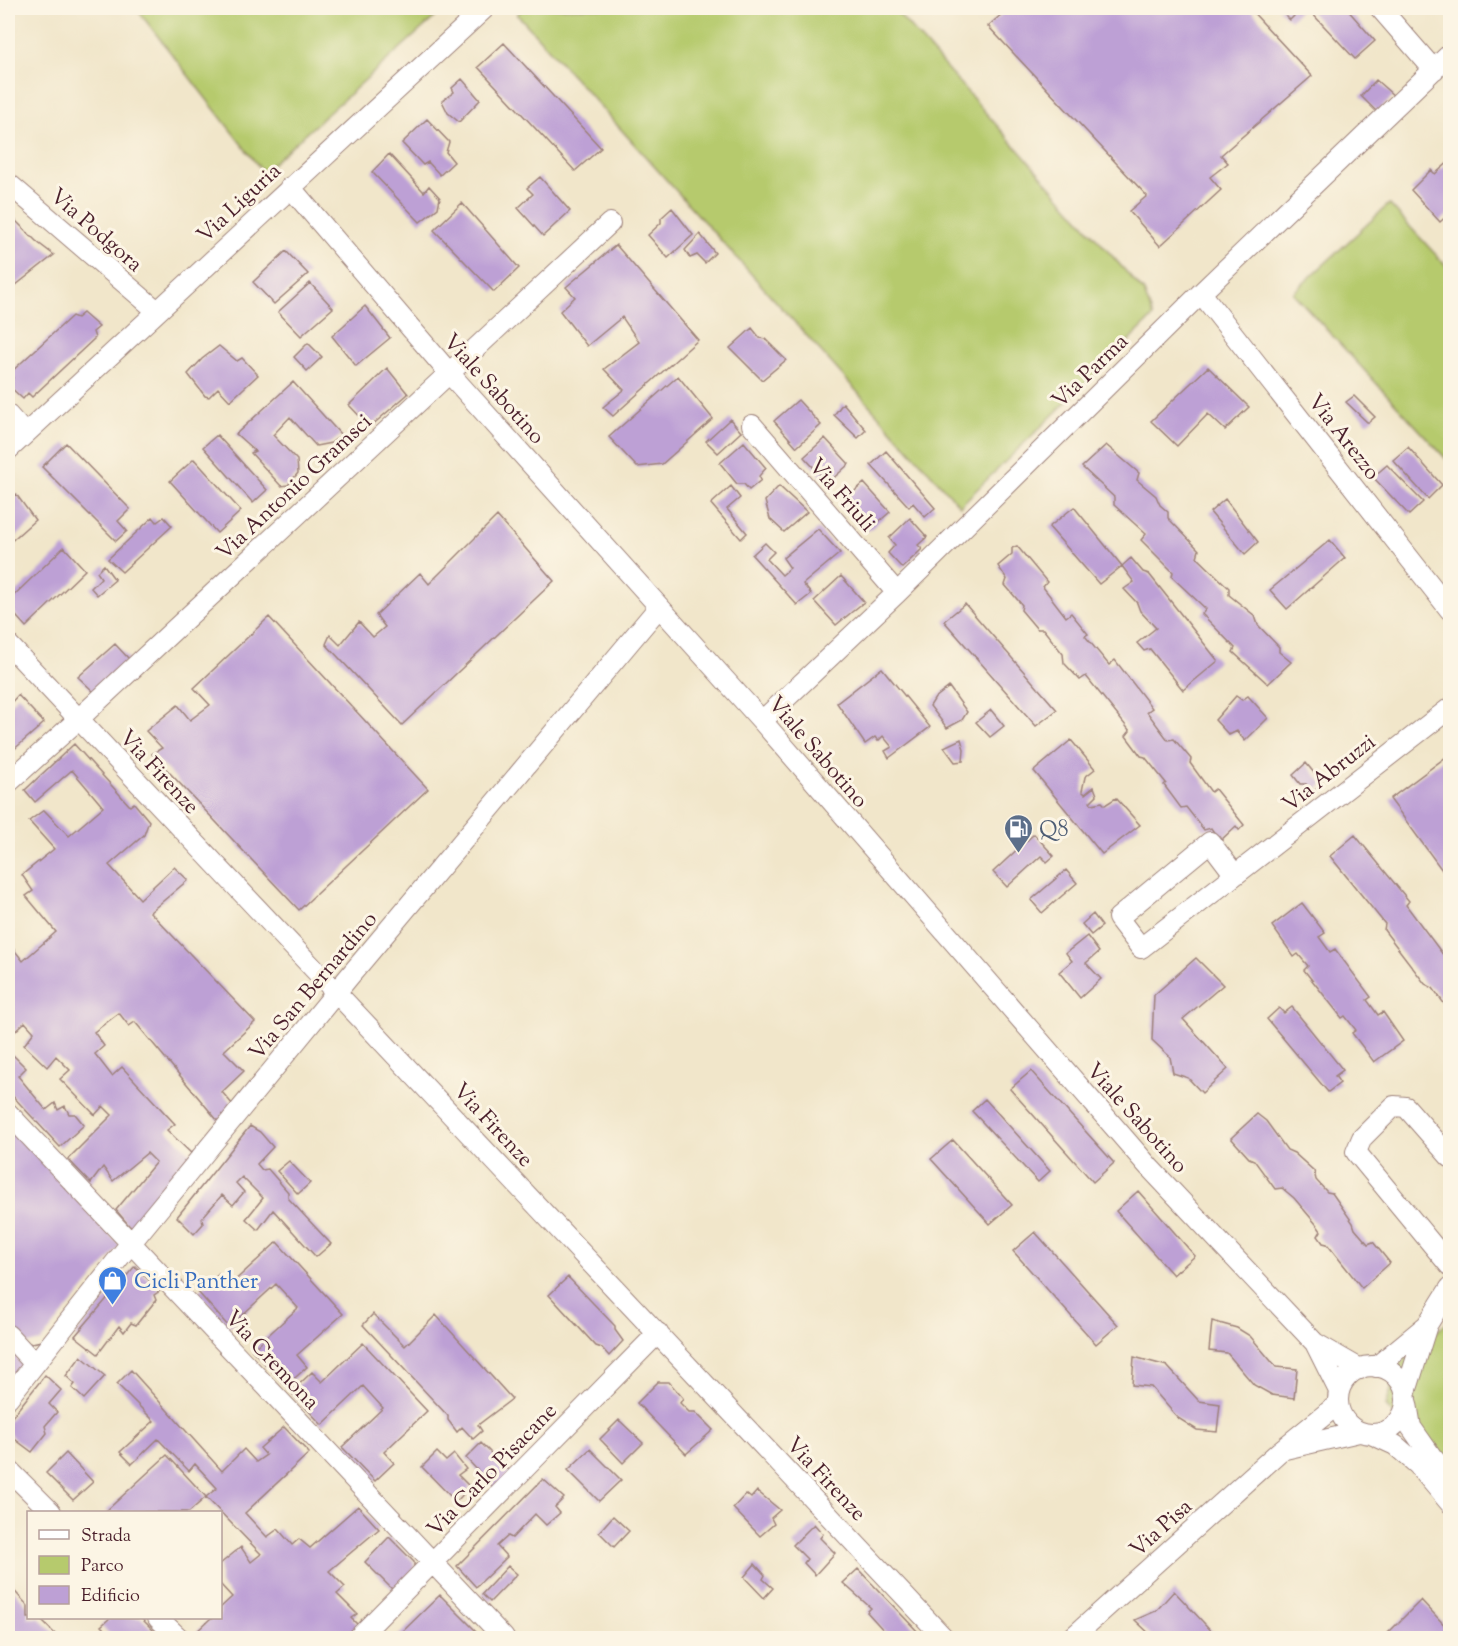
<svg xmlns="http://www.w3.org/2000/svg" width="1458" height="1646" font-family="'Sorts Mill Goudy',serif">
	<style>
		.green { fill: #b6ca6d; stroke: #80744c; stroke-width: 1.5 }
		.building { fill: #bda0d5 }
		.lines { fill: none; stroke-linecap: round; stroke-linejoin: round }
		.street-casing { stroke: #9e827a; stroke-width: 22 }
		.street { stroke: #fff; stroke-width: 20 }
		.labels { text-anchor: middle; stroke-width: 6; stroke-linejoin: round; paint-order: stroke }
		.street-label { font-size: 22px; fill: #4a1f2b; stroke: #fcf5e5 }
		.service-label { font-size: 22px; fill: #4e5e75; stroke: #fcf5e5; text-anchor: start }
		.shop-label { font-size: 22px; fill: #366cbe; stroke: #fcf5e5; text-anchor: start }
	</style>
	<rect width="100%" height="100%" fill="#fcf5e5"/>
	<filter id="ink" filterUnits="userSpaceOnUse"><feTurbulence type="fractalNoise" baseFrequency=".0167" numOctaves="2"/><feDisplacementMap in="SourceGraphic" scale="12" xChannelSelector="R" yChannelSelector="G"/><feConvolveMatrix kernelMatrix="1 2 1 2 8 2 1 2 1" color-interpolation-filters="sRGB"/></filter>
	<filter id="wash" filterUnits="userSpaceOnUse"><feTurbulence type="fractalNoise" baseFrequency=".008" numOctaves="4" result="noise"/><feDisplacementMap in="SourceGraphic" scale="24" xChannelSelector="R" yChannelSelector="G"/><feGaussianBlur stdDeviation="1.35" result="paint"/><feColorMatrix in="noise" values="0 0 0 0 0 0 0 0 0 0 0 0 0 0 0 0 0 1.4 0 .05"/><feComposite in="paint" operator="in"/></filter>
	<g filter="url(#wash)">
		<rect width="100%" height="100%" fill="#f1e6ca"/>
		<!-- green -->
		<path class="green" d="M136,8H445L263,172Z
			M524,8H898L895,10L1144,292L1153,317L960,506L517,14Z
			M1389,204L1450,270V463L1293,293Z
			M1450,1320V1480L1386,1406L1399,1364Z"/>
		<g id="blocks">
			<!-- building -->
			<path class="building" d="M1009,8H1249L1312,76L1221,155L1228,163L1210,177L1221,190L1160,246L1129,211L1147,196L988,26Z
				M1278,8H1302L1290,20Z
				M1307,8H1346L1375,41L1355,59Z
				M504,43L601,148L575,171L478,67Z
				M462,79L480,100L459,122L448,113L442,101L454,92L452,88Z
				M1376,80L1394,96L1377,112L1361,96Z
				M427,119L449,142L446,152L454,162L440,175L428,162L423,165L402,143Z
				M389,154L424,192L429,186L440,198L438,208L420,222L372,172Z
				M1450,161V213L1440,222L1411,190L1431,170L1435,174Z
				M540,177L570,211L543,236L518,208L533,194L527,188Z
				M462,203L519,268L494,292L434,230Z
				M672,208L693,235L668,258L648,235L661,223V218Z
				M14,219L37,242L54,255L16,285L8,275V224Z
				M700,234L715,253L705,263L697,255L690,258L685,250Z
				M616,245L698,340L613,416L603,407L624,390L604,369L639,342L622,317L587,346L560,311L575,297L566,287Z
				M286,251L308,274L274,304L253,282Z
				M310,283L333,308L301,336L278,312Z
				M365,306L390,338L356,366L332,336Z
				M83,313L99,327L93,332L95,338L32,397L28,393L23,399L8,385L13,378L9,374L72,316L77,318Z
				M752,328L760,338L765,339L786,360L762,380L730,348Z
				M308,343L322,357L307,371L294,357Z
				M219,346L237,361L242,358L258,375L230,401L218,388L209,397L205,396L188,374L202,359Z
				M1208,367L1249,407L1225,430L1208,414L1177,446L1151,421Z
				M387,368L408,394L370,427L349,405Z
				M678,376L713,419L662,464L637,467L609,437Z
				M293,382L341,435L331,443L316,446L290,417L273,435L297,460L298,473L288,485L281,486L251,453L255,451L236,434Z
				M1354,396L1375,417L1369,422H1367L1346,402Z
				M798,400L821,425L797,447L774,421Z
				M843,403L866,430L858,438L834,415Z
				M730,419L741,432L718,453L706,441Z
				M217,435L267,490L253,503L203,447Z
				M825,438L849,464L828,483L804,457Z
				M744,442L766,468L759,476L761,480L749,490L744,484H737L720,463Z
				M66,443L130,509L118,521L127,531L116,541L42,467Z
				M1106,445L1139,473L1137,480L1156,496L1160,505L1168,512V518L1199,550L1197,557L1229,588V595L1255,616L1258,625L1279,647V652L1291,662L1268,684L1233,652L1235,648L1202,614L1206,609L1172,577L1173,572L1141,540L1146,534L1114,505V497L1082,467Z
				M1408,447L1442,485L1428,499L1393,460Z
				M886,451L935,508L925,517L913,503L909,507L871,465Z
				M194,459L241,511L217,533L170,481Z
				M1387,465L1423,502L1409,515L1373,477Z
				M864,483L890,512L868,531L842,502Z
				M731,486L740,498L727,509L747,533L741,539L711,504Z
				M779,486L807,512L784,532L770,519L765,501Z
				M16,494L35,520L8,544V502Z
				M1225,499L1258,542L1245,554L1210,512Z
				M1074,507L1122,566L1099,584L1049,527Z
				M497,516L554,581L402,725L326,644L330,635L340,645L359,622L373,637L385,627L376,615L420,573L429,584Z
				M153,517L157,522L164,517L172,526L122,572L108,559Z
				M910,518L927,537L918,545L922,549L902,568L888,553L895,545L889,538Z
				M818,529L840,553L803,584L811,594L797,605L752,555L765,543L774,552L767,559L782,575L790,568L783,558Z
				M1330,540L1345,558L1287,609L1270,590Z
				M1017,546L1047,582L1043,587L1066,617L1071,613L1088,634L1085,636L1109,665L1115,660L1152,708L1147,712L1168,740L1174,739L1191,759L1190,763L1211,792L1215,789L1244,825L1239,830L1236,826L1220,841L1211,828L1204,830L1186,807L1181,808L1164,785L1166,783L1145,757L1141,756L1126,736L1130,731L1086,676L1080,680L1064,663L1063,654L1043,629H1037L1021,610L1022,605L1005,585L1007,579L998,566L1012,554V548Z
				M64,547L85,570L26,627L8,607V601Z
				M1131,558L1143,572L1149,574L1218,661L1183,690L1150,649L1144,651L1137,643L1156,628L1140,611L1137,603L1124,589L1134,582L1122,566Z
				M104,565L115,580L97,595L91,588L101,578L97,572Z
				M841,576L864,602L836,625L814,601Z
				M965,604L1057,710L1036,726L944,621Z
				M269,617L428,789L299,910L152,754L162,748L146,731L178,705L190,720L210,705L194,688Z
				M115,644L129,659L94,692L78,677Z
				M882,668L930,727L889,758L885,751L892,747L883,736L878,741L875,737L865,744L837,703Z
				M949,687L967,712L962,720L947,728L930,706L935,698Z
				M18,695L44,723L11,752L8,748V706Z
				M1236,696L1242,700L1248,696L1268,718L1245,741L1237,731L1229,735L1215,720Z
				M991,710L1004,726L990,737L976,722Z
				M961,739L964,749L963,761L955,762L944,747Z
				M1071,740L1095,769L1085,777L1082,791L1085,794L1094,787L1097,795L1090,802L1092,804L1102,802L1105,805L1116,798L1140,825L1102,854L1034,771Z
				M74,744L130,806L134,803L149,821L144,835L109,865L140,899L174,867L188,880L150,912L255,1022L224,1051L244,1071L222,1092L233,1105L218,1121L135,1022L129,1026L119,1013L94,1032L104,1046L95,1054L112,1076L122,1067L175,1124L167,1130L193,1155L132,1229L116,1210L156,1162L147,1153L113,1181L103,1167L91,1183L68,1159L112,1115L103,1106L95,1115L60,1079L70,1070L56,1056L47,1067L24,1045L34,1032L25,1022L8,1038V942L23,961L56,932L26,896L33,891L22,875L54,849L29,821L44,810L69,836L103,807L72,770L35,802L25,790Z
				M1450,754V881L1390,799Z
				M1306,763L1323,784L1313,792L1306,784H1300L1293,775Z
				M1034,834L1054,856L1047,862L1041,856L1007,887L993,872Z
				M1355,835L1409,901L1406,905L1450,964V1012L1433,988L1425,984L1384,930L1385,924L1330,856Z
				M1066,870L1077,883L1042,913L1031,900Z
				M1302,903L1325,933L1319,937L1330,952L1335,949L1371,997L1367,1000L1378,1015L1383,1012L1403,1041L1374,1062L1352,1033L1356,1030L1345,1016L1342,1018L1304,970L1308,966L1298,954L1294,957L1272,926Z
				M1093,914L1102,926L1091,935L1082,924Z
				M1087,936L1099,952L1086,963L1101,979L1080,998L1059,972L1072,961L1066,953Z
				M1196,958L1223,985L1183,1019L1228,1069L1202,1093L1188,1078L1173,1073L1170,1057L1152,1040L1154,995Z
				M1292,1007L1343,1070L1335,1076L1340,1083L1328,1092L1267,1019L1279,1008L1284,1013Z
				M13,1055L26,1068L18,1076L46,1110L55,1103L58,1110L65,1106L69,1114H75L84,1125L60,1147L8,1091V1060Z
				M1031,1071L1114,1163L1093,1182L1010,1089Z
				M985,1099L1050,1171L1038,1182L972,1111Z
				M1257,1114L1266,1121L1287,1150L1294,1153L1314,1171L1316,1180L1327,1192L1332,1193L1353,1223L1355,1229L1368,1244L1373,1242L1390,1263L1362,1288L1327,1244L1323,1243L1318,1236L1321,1231L1316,1224L1294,1198L1282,1188L1275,1189L1254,1160L1249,1158L1231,1138Z
				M8,1125L120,1246L41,1341L28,1344L8,1322Z
				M250,1126L260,1132L273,1147L257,1164L262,1170L268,1169L288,1192V1198L331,1244L316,1257L273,1210L258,1230L246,1219L263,1198L242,1177L236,1183L244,1192L233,1205L222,1195L202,1218L203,1224L194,1234L177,1217Z
				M953,1140L1012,1205L990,1224L931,1159Z
				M289,1161L310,1183L298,1194L277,1171Z
				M1138,1191L1195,1256L1173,1275L1116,1211Z
				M1035,1232L1118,1325L1096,1344L1013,1251Z
				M277,1242L343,1314L297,1355L307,1367L286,1386L252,1350L298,1308L276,1284L229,1327L198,1292L219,1274L230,1285Z
				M135,1266L160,1291L154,1295L156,1300L136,1325L131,1323L124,1332L119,1326L98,1354L75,1336Z
				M568,1277L615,1326V1330L623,1341L609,1356L602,1348L596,1346L549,1295Z
				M373,1314L405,1346L436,1315L512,1399L478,1425L482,1431L473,1439L462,1427L457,1432L448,1420V1416L363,1325Z
				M1212,1321L1237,1328L1250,1336L1276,1367L1297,1369L1294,1398L1272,1395L1254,1385L1227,1353L1209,1351Z
				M363,1343L427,1411L384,1452L394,1463L375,1481L342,1447L383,1408L363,1386L322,1425L291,1392L312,1372L322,1382Z
				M8,1350L23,1364L8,1384Z
				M81,1356L105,1376L84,1399L72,1388L75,1384L66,1376Z
				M1134,1357L1167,1366L1199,1401L1220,1404L1217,1432L1197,1430L1178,1418L1151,1387L1132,1385Z
				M131,1370L222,1471L244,1449L256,1462L266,1455L260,1448L284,1427L309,1453L245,1513L267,1537L278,1529L292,1545L299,1539L310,1548L358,1506L379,1529L329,1571L345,1587L337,1594L357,1614L351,1618L359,1626L346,1638H196L193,1635L211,1618H220V1608L232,1597L220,1584V1564L241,1547L251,1562L261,1554L206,1497L217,1488L195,1464L189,1471L158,1439L132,1464L120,1452L154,1421L117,1384Z
				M45,1375L61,1390L49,1404L57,1412L45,1426L47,1433L32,1452L12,1437L8,1429V1422Z
				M658,1382H669L683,1398L680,1403L689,1412H695L713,1430L686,1454L637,1403Z
				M619,1420L643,1443L623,1463L600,1439Z
				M481,1443L511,1473L495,1489L466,1458Z
				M590,1449L621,1480L599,1501L568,1470Z
				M437,1452L446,1461L454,1454L466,1469L458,1475L470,1487L456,1502L422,1467Z
				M66,1453L93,1482L73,1500L46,1473Z
				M167,1455L206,1497L189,1512H105Z
				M543,1479L564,1498L555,1507L560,1513L546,1525L535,1514L512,1538L508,1536L497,1546L507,1557L476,1587L457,1566Z
				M757,1491L780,1510L771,1518L774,1524L760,1536L733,1508L746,1494L751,1498Z
				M613,1516L629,1531L614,1547L599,1532Z
				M814,1524L823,1534L820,1538L835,1553L815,1575L804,1563L807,1559L793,1545Z
				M389,1537L414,1562V1571L392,1589L365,1562Z
				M755,1564L765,1575L763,1579L773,1588L764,1598L744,1577Z
				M508,1566L517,1574L490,1602L482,1594Z
				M858,1569L918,1632L911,1638H896L891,1633H886L867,1612L871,1608L843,1583Z
				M8,1584L28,1606V1618H39L59,1638H8Z
				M1174,1591L1218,1638H1154L1135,1620L1156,1611Z
				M440,1595L476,1631L469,1638H396Z
				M1421,1600L1450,1631V1638H1383Z
				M110,1618H141L161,1638H114L101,1626Z"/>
		</g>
	</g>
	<g filter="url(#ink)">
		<use href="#blocks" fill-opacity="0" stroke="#9e827a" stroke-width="1.5"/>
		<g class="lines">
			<defs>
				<path id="street" d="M1380,8L1434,70
					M8,183L156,310
					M290,187L450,374L762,721L1149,1167L1315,1343L1339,1391
					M1201,293L1450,610
					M8,415L25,434
					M752,425L897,593
					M8,450L485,8
					M8,644L944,1638
					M762,721L897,593L1201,293L1450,54
					M8,783L70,727L610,223
					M1235,875L1210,842L1118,918L1141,948C1244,868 1347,788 1450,708
					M8,1113L504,1638
					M1450,1157L1406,1107L1394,1106L1362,1138L1356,1152L1450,1266
					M8,1335L35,1364
					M1315,1343L1360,1369
					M1338 1400a34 34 0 1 1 68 0a34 34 0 1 1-68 0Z
					M1376,1367L1427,1325
					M1406,1392L1427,1325L1450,1288
					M8,1398L130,1244L348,978L659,607
					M1407,1404L1411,1427L1432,1457L1450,1477
					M1371,1434L1395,1445L1418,1465L1450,1503
					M1285,1449L1359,1432
					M8,1469L51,1512
					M158,1618L179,1638
					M358,1638L658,1333
					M1072,1638L1280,1451L1338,1404"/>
			</defs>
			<!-- street casing -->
			<use href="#street" class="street-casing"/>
			<!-- street -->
			<use href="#street" class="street"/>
		</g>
	</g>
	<!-- icons -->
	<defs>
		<symbol id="fuel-pin" viewBox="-11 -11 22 30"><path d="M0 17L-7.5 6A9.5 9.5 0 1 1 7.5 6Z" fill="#5c6f8a" stroke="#fcf5e5"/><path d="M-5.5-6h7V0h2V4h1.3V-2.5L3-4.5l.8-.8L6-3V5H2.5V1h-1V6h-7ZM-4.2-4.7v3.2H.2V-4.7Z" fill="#fff"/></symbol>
		<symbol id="shop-pin" viewBox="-11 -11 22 30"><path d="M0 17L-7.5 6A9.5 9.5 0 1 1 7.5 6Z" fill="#3f7fe0" stroke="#fcf5e5"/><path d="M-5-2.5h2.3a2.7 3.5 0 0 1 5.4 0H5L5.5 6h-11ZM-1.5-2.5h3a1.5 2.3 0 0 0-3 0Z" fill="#fff"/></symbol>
	</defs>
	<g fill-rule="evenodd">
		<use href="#fuel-pin" x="1002" y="812" width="33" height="45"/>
		<use href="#shop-pin" x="96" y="1264" width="33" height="45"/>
	</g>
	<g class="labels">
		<!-- street labels -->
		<g class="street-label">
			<text transform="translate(238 202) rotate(-43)" y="8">Via Liguria</text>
			<text transform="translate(97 229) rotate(41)" y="8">Via Podgora</text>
			<text transform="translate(1089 370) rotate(-44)" y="8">Via Parma</text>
			<text transform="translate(495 388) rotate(48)" y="8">Viale Sabotino</text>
			<text transform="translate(1345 436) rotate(52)" y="8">Via Arezzo</text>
			<text transform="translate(293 486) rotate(-43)" y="8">Via Antonio Gramsci</text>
			<text transform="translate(843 494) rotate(49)" y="8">Via Friuli</text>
			<text transform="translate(819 751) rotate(49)" y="8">Viale Sabotino</text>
			<text transform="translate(160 771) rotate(47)" y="8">Via Firenze</text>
			<text transform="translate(1328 772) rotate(-38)" y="8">Via Abruzzi</text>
			<text transform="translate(312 985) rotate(-50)" y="8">Via San Bernardino</text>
			<text transform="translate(1138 1117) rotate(48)" y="8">Viale Sabotino</text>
			<text transform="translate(494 1124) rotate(47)" y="8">Via Firenze</text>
			<text transform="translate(273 1359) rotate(47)" y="8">Via Cremona</text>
			<text transform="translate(491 1469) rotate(-46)" y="8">Via Carlo Pisacane</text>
			<text transform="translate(827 1478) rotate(47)" y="8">Via Firenze</text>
			<text transform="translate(1160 1527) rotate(-42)" y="8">Via Pisa</text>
		</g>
		<!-- service labels -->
		<g class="service-label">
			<text x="1039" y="836">Q8</text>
		</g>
		<!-- shop labels -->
		<g class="shop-label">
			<text x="134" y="1288">Cicli Panther</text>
		</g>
	</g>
	<!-- margin -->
	<rect width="1458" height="1646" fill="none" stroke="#fcf5e5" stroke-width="30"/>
	<!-- legend -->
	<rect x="27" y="1511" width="195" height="108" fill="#fcf5e5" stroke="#b59f9b" stroke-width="1.5"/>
	<rect x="39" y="1530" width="30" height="9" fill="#ffffff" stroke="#b59f9b" stroke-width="1.5"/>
	<text x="81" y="1541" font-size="18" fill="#4a1f2b">Strada</text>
	<rect x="39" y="1556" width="30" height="18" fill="#b6ca6d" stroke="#b59f9b" stroke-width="1.5"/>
	<text x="81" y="1571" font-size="18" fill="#4a1f2b">Parco</text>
	<rect x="39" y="1586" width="30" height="18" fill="#bda0d5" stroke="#b59f9b" stroke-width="1.5"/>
	<text x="81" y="1601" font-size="18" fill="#4a1f2b">Edificio</text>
</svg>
